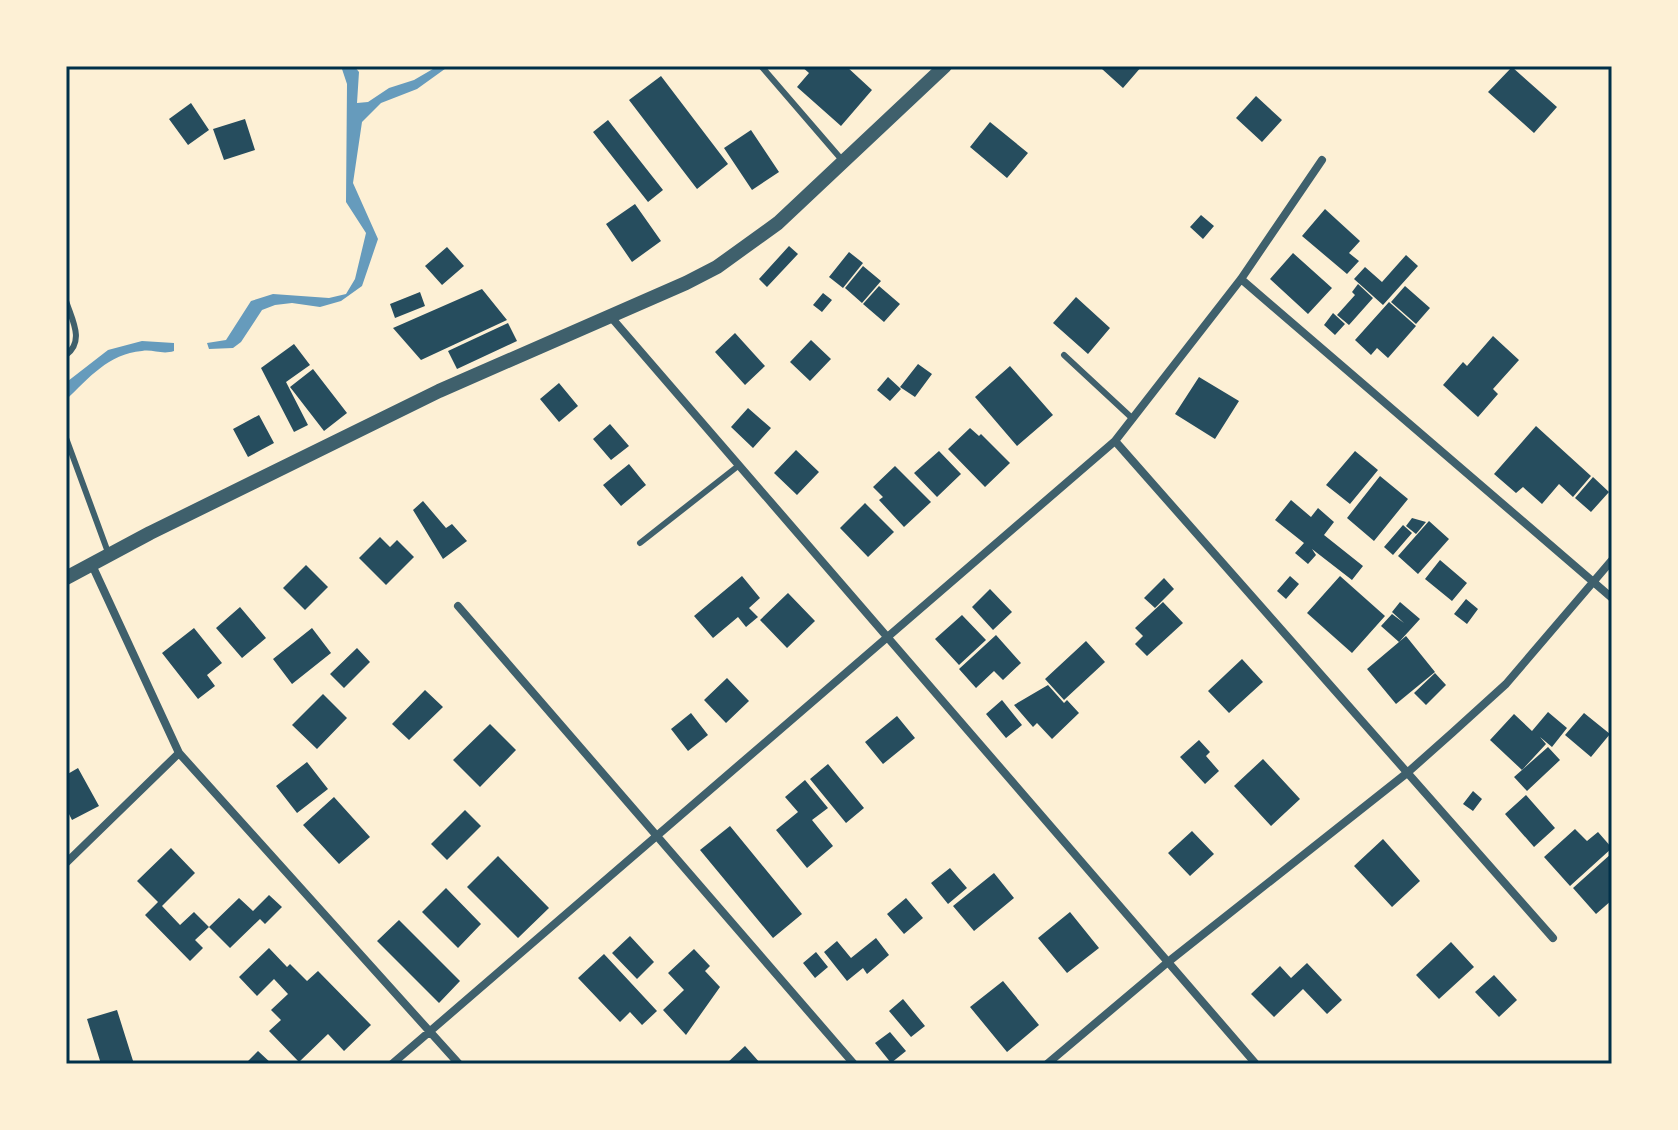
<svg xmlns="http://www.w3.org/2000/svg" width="1678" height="1130" font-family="'Archivo Narrow',sans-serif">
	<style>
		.water { fill: #669bbc }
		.building { fill: #264d5e }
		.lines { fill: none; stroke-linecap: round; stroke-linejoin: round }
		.service { stroke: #3f606c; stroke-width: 6 }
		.minor { stroke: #3f606c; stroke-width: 8 }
		.tertiary { stroke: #3f606c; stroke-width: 14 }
		.neatline { fill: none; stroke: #003049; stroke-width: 3 }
	</style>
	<rect width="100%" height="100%" fill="#fdf0d5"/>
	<!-- water -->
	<path class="water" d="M341,66H354L359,72L357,103L368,102L389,88L414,80L438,66H449L417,89L381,103L362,122L353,183L378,239L362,286L341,301L320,307L292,303L275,305L262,310L241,342L233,348L209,349L207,343L226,340L251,301L273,294L329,298L346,294L355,279L366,233L346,202L347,84Z
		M142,341L174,343V351C162,355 153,349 142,351C108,354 89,378 66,400L68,381L108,350Z"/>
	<!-- building -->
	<path class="building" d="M801,66H846L872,90L841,126L797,87L809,73Z
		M1105,66H1142L1123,88L1102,69Z
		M1512,67L1557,107L1534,133L1488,92Z
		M661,76L728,164L697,189L629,100Z
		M1256,96L1282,120L1262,142L1236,118Z
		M191,103L209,130L188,145L169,119Z
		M245,119L255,150L224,160L213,129Z
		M608,120L663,190L648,202L593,132Z
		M990,122L1028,153L1007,178L970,147Z
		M751,130L779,172L752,190L724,148Z
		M635,204L661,241L632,262L606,224Z
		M1325,209L1360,241L1349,253L1359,261L1347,274L1302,236Z
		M1201,215L1214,226L1203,239L1190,227Z
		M789,246L798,254L767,287L759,279Z
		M447,247L464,266L442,285L425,266Z
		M849,252L863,263L843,288L829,277Z
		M1293,253L1332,288L1308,314L1270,279Z
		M1406,255L1418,266L1383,305L1354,279L1365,267L1382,282Z
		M863,266L881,281L862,303L845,288Z
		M1358,284L1373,298L1349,325L1337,315L1355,295L1352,292Z
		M879,286L900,304L884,322L863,304Z
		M1405,286L1430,308L1416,324L1391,302Z
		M482,289L507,320L421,360L393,328Z
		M420,292L425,306L395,318L390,304Z
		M823,293L832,300L822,312L813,305Z
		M1076,297L1110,328L1088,354L1053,323Z
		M1389,302L1416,326L1388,358L1377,348L1371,355L1355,340Z
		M1333,313L1345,324L1335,335L1324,325Z
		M508,323L517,341L457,369L448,351Z
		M735,333L765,366L745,385L715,352Z
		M1493,336L1519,360L1493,389L1498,394L1478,417L1443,385L1463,362L1467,366Z
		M811,340L831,359L810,381L790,362Z
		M294,344L310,365L286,382L308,425L294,432L261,368Z
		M918,364L932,374L915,397L900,387Z
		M1010,366L1053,415L1017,446L975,397Z
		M313,369L347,413L324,431L290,387Z
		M888,377L901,389L890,401L877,390Z
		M1199,377L1239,401L1215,439L1175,414Z
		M559,383L578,406L559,422L540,399Z
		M748,408L771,428L753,448L731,427Z
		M259,415L274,443L248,457L233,429Z
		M610,424L629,446L611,460L593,439Z
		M1536,426L1591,476L1573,497L1559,484L1542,504L1523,487L1516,493L1494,474Z
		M970,428L979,436L981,434L1010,463L985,487L948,449Z
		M796,450L819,472L797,495L774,473Z
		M939,451L961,474L937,497L914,473Z
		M1355,451L1378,470L1350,504L1326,485Z
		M629,464L646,485L621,506L603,485Z
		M895,466L931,502L904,527L879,500L883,497L873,487Z
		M1380,476L1408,499L1374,541L1347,518Z
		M1593,477L1609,492L1591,512L1575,498Z
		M1291,500L1311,517L1318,508L1334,522L1324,535L1363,566L1352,580L1312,549L1316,555L1308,564L1295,553L1304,543L1275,520Z
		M423,501L446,528L452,524L467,541L443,559L413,510Z
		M865,503L894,532L868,557L840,528Z
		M1412,518L1426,522L1416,534L1406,526Z
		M1429,521L1449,539L1418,574L1398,556Z
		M1403,525L1412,533L1393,555L1384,547Z
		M380,537L390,547L397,540L414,557L386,585L359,558Z
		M1440,560L1467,583L1452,601L1425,579Z
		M306,565L328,587L305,610L283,588Z
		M742,576L760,598L749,608L758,617L746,627L738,617L713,638L694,616Z
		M1290,576L1299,584L1286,599L1277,591Z
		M1340,576L1385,616L1352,653L1307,613Z
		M1164,578L1174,589L1155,608L1144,598Z
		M990,589L1012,612L993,630L972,607Z
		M788,593L815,621L787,648L760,620Z
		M1466,599L1478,609L1467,624L1454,614Z
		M1163,602L1183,623L1147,656L1135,644L1143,636L1135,628Z
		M1400,602L1420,619L1399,642L1406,636L1435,672L1396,704L1367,669L1399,642L1381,626L1392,614L1404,623L1392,612Z
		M240,607L266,638L242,658L216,628Z
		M962,615L986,640L959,665L935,639Z
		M194,628L222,663L207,675L215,686L198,699L162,653Z
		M312,628L331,653L292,684L273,659Z
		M996,635L1021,663L1003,680L994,671L976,688L959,669Z
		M1086,641L1105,662L1064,700L1045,679Z
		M357,648L370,662L344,688L330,674Z
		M1242,659L1263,682L1229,713L1208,691Z
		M1435,673L1446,685L1426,705L1414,693Z
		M727,678L749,701L726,723L704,700Z
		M1048,685L1064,703L1067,700L1079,713L1052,739L1037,723L1033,727L1014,705Z
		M425,690L443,707L409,740L392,724Z
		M323,694L347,718L317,749L292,725Z
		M1002,700L1022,725L1006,738L986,714Z
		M1548,712L1567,728L1552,747L1540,737L1546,744L1522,770L1490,740L1514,714L1532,731Z
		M691,713L708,735L688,751L671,729Z
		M1584,713L1610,734L1591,757L1565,735Z
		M897,716L915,738L883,764L865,742Z
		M490,724L516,750L480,787L453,760Z
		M1199,740L1210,752L1206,756L1219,771L1205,784L1180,757Z
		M1548,747L1560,760L1527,791L1514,777Z
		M1263,759L1300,799L1271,826L1234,786Z
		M307,762L328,789L297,813L276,786Z
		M828,764L864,808L846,823L810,779Z
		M78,768L99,806L72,820L66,808V775Z
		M805,780L828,808L812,820L833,846L807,868L776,830L798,812L785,797Z
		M1473,791L1482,799L1473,811L1463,804Z
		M1526,795L1555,828L1534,847L1505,814Z
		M334,797L370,837L339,864L303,825Z
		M465,810L481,826L447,860L431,844Z
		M730,826L802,914L773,938L700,850Z
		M1575,829L1587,841L1598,832L1612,848L1570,886L1544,857Z
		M1192,831L1214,854L1190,876L1168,853Z
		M1383,839L1420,881L1392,907L1354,866Z
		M171,848L195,873L162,906L180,925L194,912L209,927L195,940L203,948L190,961L145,915L158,902L137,881Z
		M1612,853V900L1596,914L1573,888Z
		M498,856L549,908L518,938L467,887Z
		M950,868L967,888L948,904L931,883Z
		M994,873L1014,898L974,931L953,906Z
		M446,888L481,924L458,948L422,912Z
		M269,895L282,907L265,924L260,919L230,948L209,927L239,898L253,911Z
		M906,898L923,918L904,934L887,914Z
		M1070,912L1099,948L1067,973L1038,938Z
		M399,920L460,981L439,1003L377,941Z
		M630,936L654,962L637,979L612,953Z
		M876,938L889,955L867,974L863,968L847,981L824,952L837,941L851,958Z
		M1451,942L1474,967L1439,999L1416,975Z
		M269,948L287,967L290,964L307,981L318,971L371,1025L344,1051L328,1034L299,1062L269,1031L281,1020L271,1010L288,994L274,979L257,996L239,977Z
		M694,949L710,966L705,971L720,987L686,1035L663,1010L684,990L668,973Z
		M816,952L828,967L815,978L803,963Z
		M604,954L657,1011L642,1025L630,1012L620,1022L578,978Z
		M1307,963L1342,1000L1327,1014L1303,989L1274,1017L1251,994L1280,966L1291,978Z
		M1494,975L1517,1000L1499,1017L1475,992Z
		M1003,981L1039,1025L1007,1052L970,1007Z
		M903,999L925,1026L911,1037L889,1011Z
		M117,1010L134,1064H101L87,1019Z
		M890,1032L906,1051L891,1063L875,1043Z
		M745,1046L761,1064H726Z
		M258,1051L272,1064H245Z"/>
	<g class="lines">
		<!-- service -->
		<path class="service" d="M761,66L842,160
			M1612,103V102
			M66,301C72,320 85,341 66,355
			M1064,355L1133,419
			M66,438L109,555
			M640,543L738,466"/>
		<!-- minor -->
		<path class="minor" d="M1241,279L1612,598
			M610,316L1256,1064
			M1115,441L1553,938
			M92,565L179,753L459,1064
			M458,606L854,1064
			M66,863L179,753
			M392,1064L1115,441L1241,279L1322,160
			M1047,1064L1168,962L1407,773L1452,733L1506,684L1612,560"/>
		<!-- tertiary -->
		<path class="tertiary" d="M66,578L150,533L439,391L686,283L717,267L778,223L945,66"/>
	</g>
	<!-- border -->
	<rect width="1678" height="1130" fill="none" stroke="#fdf0d5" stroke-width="136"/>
	<rect x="68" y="68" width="1542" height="994" class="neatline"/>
</svg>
